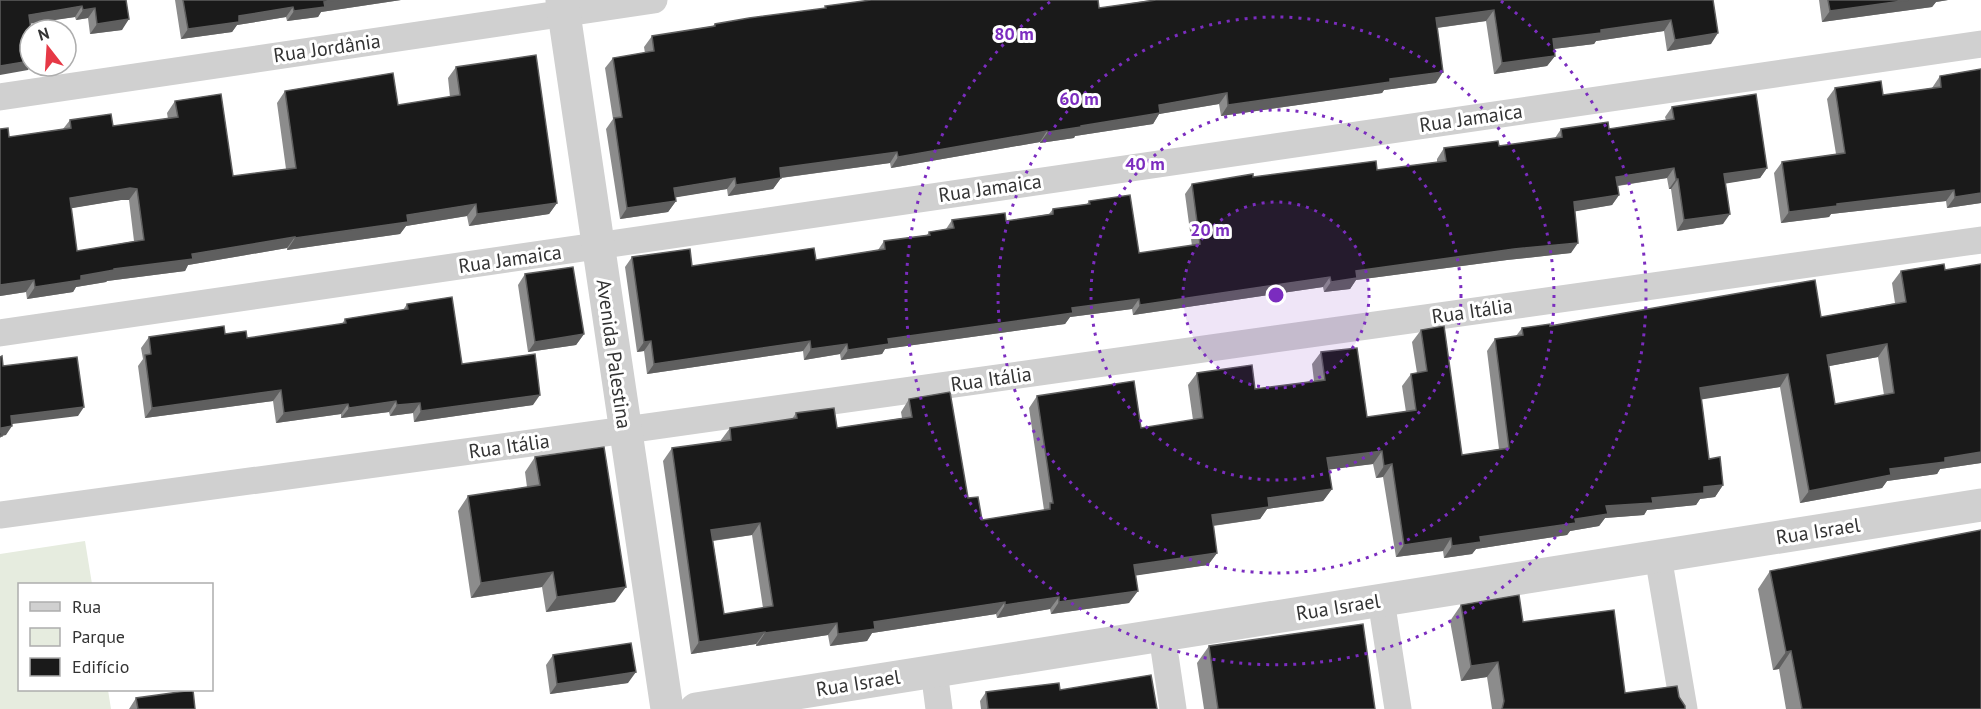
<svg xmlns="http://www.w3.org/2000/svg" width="1981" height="709" font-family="'PT Sans',sans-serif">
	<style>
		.green { fill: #e6ecdf }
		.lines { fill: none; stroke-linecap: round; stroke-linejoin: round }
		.minor { stroke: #d0d0d0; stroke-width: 27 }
		.tertiary { stroke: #d0d0d0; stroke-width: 33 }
		.wall { fill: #8c8c8c; fill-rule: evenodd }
		.shaded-wall { fill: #5f5f5f }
		.building { fill: #1a1a1a; stroke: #5f5f5f; stroke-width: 1.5; fill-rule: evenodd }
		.ring { fill: none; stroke: #7b2cbf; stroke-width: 3; stroke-dasharray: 3 6 }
		.labels { text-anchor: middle; stroke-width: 6; stroke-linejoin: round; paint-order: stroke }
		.street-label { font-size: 20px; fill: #333; stroke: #fff }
		.centre { fill: #7b2cbf; stroke: #fff; stroke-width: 3 }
		.ring-label { font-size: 18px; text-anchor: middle; font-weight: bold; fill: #7b2cbf; stroke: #fff; stroke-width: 6; stroke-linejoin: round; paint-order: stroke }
	</style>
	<rect width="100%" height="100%" fill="#fff"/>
	<!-- green -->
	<path class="green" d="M85,541L92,584H20V690H108L111,709H0V554Z"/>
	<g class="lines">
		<!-- minor -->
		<path class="minor" d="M0,97L654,0
			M0,333L1981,44
			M0,515L626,430L1981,240
			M1658,556L1684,709
			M1381,600L1398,709
			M1162,635L1173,709
			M934,671L939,709"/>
		<!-- tertiary -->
		<path class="tertiary" d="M562,0L667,709
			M696,709L1981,505"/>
	</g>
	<!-- wall -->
	<path class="wall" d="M0,0H126L122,30L90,34L88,18L76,20L75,17L30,23L28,70Z
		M175,0H401L321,12L318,17L287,21L286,17L237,25L232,32L181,39Z
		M1151,0H1713L1711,44L1667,51L1664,31L1596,41L1594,44L1554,49L1555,56L1547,66L1494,74L1486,21L1437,28L1436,83L1384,90L1382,93L1221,116L1219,104L1159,114L1153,124L1075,136L1074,138L1040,143V142L891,168L890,163L781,178L773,189L728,196L727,189L675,197L676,201L668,212L620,219L606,129L613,119L605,68L613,58L645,53L644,47L652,36L713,26L715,24L824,9L825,6L1099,8Z
		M1819,0H1948L1936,2L1932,7L1822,22Z
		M456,67L557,203L549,214L469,226L467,216L406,226L400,234L287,250V248L188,265L185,271L107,281L106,282L76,287L73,292L27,299L26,292L0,296V129L9,137L63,129L70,120L113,126L168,119L167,113L175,101L233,176L286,169L277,103L285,91L398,105L450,97L448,78ZM121,200H129L134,241L77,251L71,208Z
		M1981,69V203L1947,208L1946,201L1831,214L1829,217L1781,223L1774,173L1782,162L1836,154L1827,99L1835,88L1883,95L1932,88L1940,76Z
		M1672,107L1767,168L1760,178L1725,183L1723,224L1677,231L1671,189H1669L1667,178L1618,186L1619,195L1612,205L1575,211L1571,253L1507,260L1356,280L1350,289L1324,292L1323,287L1133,315L1132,309L1070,317L1065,324L885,349L882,354L841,360L840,354L804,360L803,351L647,374L644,351L637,352L625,267L632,257L692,266L816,260L878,250L884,241L927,235L929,232L946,229L952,220L1006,221L1049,214L1053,209L1087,204L1089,201L1139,253L1192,246L1185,194L1192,184L1253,177L1377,170L1437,162V159L1444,148L1499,146L1555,138L1561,129H1609L1666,120L1665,117Z
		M1981,264V463L1940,469L1937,474L1887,481L1882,488L1800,503L1780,387L1701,399L1709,459L1723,485L1715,497L1700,499L1696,505L1647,510L1644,515L1605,518L1599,526L1570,531L1567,535L1476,549L1472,554L1444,558L1443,551L1396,557L1383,477L1376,478L1373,464L1329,469L1332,489L1323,501L1267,509L1260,519L1213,526L1217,553L1208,565L1136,575L1129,603L1051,614L1050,609L997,618L996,614L872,633L867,641L830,646L828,635L756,646V644L691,654L663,461L672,448L721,441V440L730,428L792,419L796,413L837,428L902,418L901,412L909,399L982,520L1044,510L1029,408L1037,396L1141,428L1193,420L1188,385L1197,373L1255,389L1314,381L1312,364L1321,352L1367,417L1406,412L1402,386L1411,374L1417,373L1412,342L1421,330L1462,455L1499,449L1487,351L1495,339L1516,336L1522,328L1821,317L1895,303L1892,283L1901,271L1945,270ZM1878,357L1884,395L1835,404L1829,366ZM752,535L763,608L724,614L713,541Z
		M525,274L584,334L576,345L528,352L518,285Z
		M407,304L462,364L533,405L414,422L413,413L390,416L389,412L341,418V414L276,423L273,401L145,418L138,366L143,359L141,348L149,337L225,334L247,338L342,324L345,319L403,310Z
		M535,457L615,602L546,612L542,587L471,598L458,511L468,496L527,487L525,472Z
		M1770,571L1981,709H1786L1779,669L1773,670L1758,589Z
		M1461,605L1523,622L1625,693L1679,697L1685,709H1492L1487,677L1461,681L1450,621Z
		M1209,646L1375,709H1204L1197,663Z
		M553,655L628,683L550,694L546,665Z
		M986,692L1157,709H981L980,701Z
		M136,698L195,709H129Z"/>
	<!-- shaded-wall -->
	<path class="shaded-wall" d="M340,0H401L321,12L318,17L287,21L294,11L324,2Z
		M1909,0H1948L1936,2L1932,7L1822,22L1830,11Z
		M82,6L75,17L22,25L29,15Z
		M293,7L286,17L237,25L232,32L181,39L188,29L239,16Z
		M95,8L88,18L76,20L83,10Z
		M1494,10L1486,21L1428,29L1436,18Z
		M129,19L122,30L90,34L97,24Z
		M1671,20L1664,31L1596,41L1594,44L1545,50L1553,39L1601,30Z
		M1718,33L1711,44L1667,51L1675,40Z
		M1555,56L1547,66L1494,74L1502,63Z
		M30,61V66H31L28,70L0,75V66Z
		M1443,72L1436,83L1384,90L1382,93L1221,116L1228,105L1390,79Z
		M1227,93L1219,104L1159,114L1153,124L1075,136L1074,138L1040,143L1048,132L1081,126L1159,105Z
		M1047,131L1040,142L891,168L898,157Z
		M897,152L890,163L772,179L780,168Z
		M1674,168L1667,178L1609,187L1616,177Z
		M1767,168L1760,178L1717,185L1724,174Z
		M735,178L727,189L666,199L674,188Z
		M781,178L773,189L728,196L736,185Z
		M1676,179H1678L1671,189H1669Z
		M130,188L137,189L129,200H121L61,210L70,198Z
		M1954,190L1946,201L1831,214L1829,217L1781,223L1789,212L1837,204Z
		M1981,193V203L1947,208L1955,197Z
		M1619,195L1612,205L1566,213L1574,202Z
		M676,201L668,212L620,219L627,208Z
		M557,203L549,214L469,226L477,214Z
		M476,204L467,216L406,226L400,234L287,250L295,238L407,215Z
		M1730,214L1723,224L1677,231L1684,220Z
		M295,237L287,248L188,265L185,271L107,281L106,282L76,287L73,292L27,299L35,287L81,276L192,254Z
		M1578,243L1571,253L1507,260L1356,280L1350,289L1324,292L1331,282L1356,271L1514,249Z
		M1330,277L1323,287L1133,315L1140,305Z
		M34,280L26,292L0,296V285Z
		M1139,299L1132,309L1070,317L1065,324L885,349L882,354L841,360L848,350L888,339L1072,308Z
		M584,334L576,345L528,352L535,342Z
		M651,341L644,351L637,352L644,342Z
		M810,341L803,351L647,374L654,364Z
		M847,344L840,354L804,360L811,349Z
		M1887,344L1878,357L1819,368L1827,355Z
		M1788,374L1780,387L1692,401L1700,388Z
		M281,390L273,401L145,418L152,408Z
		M540,395L533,405L414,422L421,411Z
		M396,401L389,412L341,418L349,408Z
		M420,403L413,413L390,416L397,405Z
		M348,404L341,414L276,423L284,413Z
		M84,407L78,416L4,425L11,416Z
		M12,426L6,435L2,436L0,438L1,428Z
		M1382,451L1373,464L1319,471L1327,458Z
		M1981,452V463L1940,469L1937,474L1887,481L1882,488L1800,503L1809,491L1890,469L1945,458Z
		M1392,464L1383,477L1376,478L1384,466Z
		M1723,485L1715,497L1700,499L1696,505L1647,510L1644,515L1605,518L1599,526L1570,531L1567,535L1476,549L1472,554L1444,558L1452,546L1480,537L1606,506L1704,487Z
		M1332,489L1323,501L1267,509L1260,519L1203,527L1212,515L1268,498Z
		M760,523L752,535L703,542L711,530Z
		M1451,538L1443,551L1396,557L1404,545Z
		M1217,553L1208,565L1126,577L1134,565Z
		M553,572L542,587L471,598L481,583Z
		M626,587L615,602L546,612L557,597Z
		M1138,591L1129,603L1051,614L1059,602Z
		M1059,597L1050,609L997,618L1005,605Z
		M1005,602L996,614L872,633L867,641L830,646L838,634L874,622Z
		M837,623L828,635L756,646L765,633Z
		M765,632L756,644L691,654L699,642Z
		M1791,651L1779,669L1773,670L1786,652Z
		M1498,662L1487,677L1461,681L1471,666Z
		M636,672L628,683L550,694L557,684Z"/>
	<!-- building -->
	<path class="building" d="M0,0H126L129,19L97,24L95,8L83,10L82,6L29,15L31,30H30V61L0,66Z
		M183,0H340L324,2L325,7L294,11L293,7L239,16V22L188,29Z
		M871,0H1098L1099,8L1156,0H1713L1718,33L1675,40L1671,20L1601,30V33L1553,39L1555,56L1502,63L1494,10L1436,18L1443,72L1390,79V82L1228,105L1227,93L1159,105L1160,113L1081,126V127L1048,132L1047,131L898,157L897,152L780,168L781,178L736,185L735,178L674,188L676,201L627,208L614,118L622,117L613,58L654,51L652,36L715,26V24L749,18L826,8L825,6Z
		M1828,0H1909L1830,11Z
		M536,55L557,203L477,214L476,204L407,215L408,222L295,238V237L192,254L193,259L114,269V270L81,276V280L35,287L34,280L0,285V129L8,128L9,137L71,128L70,120L111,114L113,126L178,117L175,101L221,94L233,176L296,168L285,91L393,73L398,105L460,95L456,67ZM130,188L137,189L144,240L77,251L70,198Z
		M1981,69V193L1955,197L1954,190L1837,204V206L1789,212L1782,162L1845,153L1835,88L1881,81L1883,95L1941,87L1940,76Z
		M1756,94L1767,168L1724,174L1730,214L1684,220L1678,179H1676L1674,168L1616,177L1619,195L1574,202L1578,243L1514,249L1356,271L1357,278L1331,282L1330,277L1140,305L1139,299L1072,308L1073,313L888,339L889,344L848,350L847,344L811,349L810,341L654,364L651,341L644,342L632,257L690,249L692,266L814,248L816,260L885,249L884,241L930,235L929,232L954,228L952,220L1005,213L1006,221L1053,214V209L1090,204L1089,201L1130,195L1139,253L1200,244L1192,184L1253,174V177L1376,161L1377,170L1446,161L1444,148L1498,141L1499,146L1562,137L1561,129L1608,122L1609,129L1674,119L1672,107Z
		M1944,264L1945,270L1981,264V452L1945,458V462L1890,469L1891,475L1809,491L1788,374L1700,388L1709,459L1720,457L1723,485L1704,487V493L1652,498L1653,503L1606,506L1608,514L1575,519L1576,523L1480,537L1481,542L1452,546L1451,538L1404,545L1392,464L1384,466L1382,451L1327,458L1332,489L1268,498L1269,507L1212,515L1217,553L1134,565L1138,591L1059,602V597L1005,605V602L874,622L875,629L838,634L837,623L765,633V632L699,642L672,448L731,440L730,428L797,418L796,413L834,408L837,428L912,417L909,399L950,392L968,498L978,497L982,520L1050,509V503H1053L1037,396L1134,381L1141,428L1203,418L1197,373L1252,365L1255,389L1325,380L1321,352L1357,348L1367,417L1416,410L1411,374L1427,371L1421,330L1444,326L1462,455L1509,448L1495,339L1523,335L1522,328L1550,324V326L1815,280L1821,317L1906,302L1901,271ZM1887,344L1894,393L1835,404L1827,355ZM760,523L773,606L724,614L711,530Z
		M573,267L584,334L535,342L525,274Z
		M452,297L462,364L535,354L540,395L421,411L420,403L397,405L396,401L349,408L348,404L284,413L281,390L152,408L145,355L151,354L149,337L224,326L225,334L246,331L247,338L346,323L345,319L408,309L407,304Z
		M2,356L3,366L77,357L84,407L11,416L12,426L1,428L2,436H0V357Z
		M604,447L626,587L557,597L553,572L481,583L468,496L540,485L535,457Z
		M1981,530V709H1802L1791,651L1786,652L1770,571Z
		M1519,595L1523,622L1614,610L1625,693L1677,686L1679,697L1685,706V709H1502L1504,701L1498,662L1471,666L1461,605Z
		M1363,624L1375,709H1218L1209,646Z
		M631,643L636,672L557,684L553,655Z
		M1151,675L1157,709H988L986,692L1059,683L1060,690Z
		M193,690L195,709H138L136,698Z"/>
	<!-- distance rings -->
	<circle cx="1276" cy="295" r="93" fill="#7b2cbf" fill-opacity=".12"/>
	<g class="ring">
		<circle cx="1276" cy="295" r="93"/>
		<circle cx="1276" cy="295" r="185"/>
		<circle cx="1276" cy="295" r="278"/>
		<path d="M1501 1A370 370 0 1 1 1051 1"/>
	</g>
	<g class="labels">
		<!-- street labels -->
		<g class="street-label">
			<text transform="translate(327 48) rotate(-8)" y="7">Rua Jordânia</text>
			<text transform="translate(1471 118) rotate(-8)" y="7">Rua Jamaica</text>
			<text transform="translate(990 188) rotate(-8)" y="7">Rua Jamaica</text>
			<text transform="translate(510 259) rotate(-8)" y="7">Rua Jamaica</text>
			<text transform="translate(1472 311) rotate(-8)" y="7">Rua Itália</text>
			<text transform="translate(614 354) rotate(82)" y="7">Avenida Palestina</text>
			<text transform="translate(991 379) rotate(-8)" y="7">Rua Itália</text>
			<text transform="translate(509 446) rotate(-8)" y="7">Rua Itália</text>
			<text transform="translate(1818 531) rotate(-9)" y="7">Rua Israel</text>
			<text transform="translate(1338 607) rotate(-9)" y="7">Rua Israel</text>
			<text transform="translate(858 683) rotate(-9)" y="7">Rua Israel</text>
		</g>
	</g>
	<circle cx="1276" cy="295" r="9" class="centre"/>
	<g class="ring-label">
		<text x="1014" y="40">80 m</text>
		<text x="1079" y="105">60 m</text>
		<text x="1145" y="170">40 m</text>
		<text x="1210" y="236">20 m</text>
	</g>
	<!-- legend -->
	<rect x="18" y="583" width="195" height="108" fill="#ffffff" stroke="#adadad" stroke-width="1.5"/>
	<rect x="30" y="602" width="30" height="9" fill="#d0d0d0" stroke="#adadad" stroke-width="1.5"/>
	<text x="72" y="613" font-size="18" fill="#333333">Rua</text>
	<rect x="30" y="628" width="30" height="18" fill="#e6ecdf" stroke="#adadad" stroke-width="1.5"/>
	<text x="72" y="643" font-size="18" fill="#333333">Parque</text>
	<rect x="30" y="658" width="30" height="18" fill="#1a1a1a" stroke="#adadad" stroke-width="1.5"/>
	<text x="72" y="673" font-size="18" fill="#333333">Edifício</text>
	<!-- north arrow -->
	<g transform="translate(48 48) rotate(343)"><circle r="28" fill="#ffffff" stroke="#adadad" stroke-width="1.5"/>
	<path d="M0-4.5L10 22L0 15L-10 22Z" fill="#e63946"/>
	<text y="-9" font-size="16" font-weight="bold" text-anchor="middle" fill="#333333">N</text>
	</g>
</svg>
